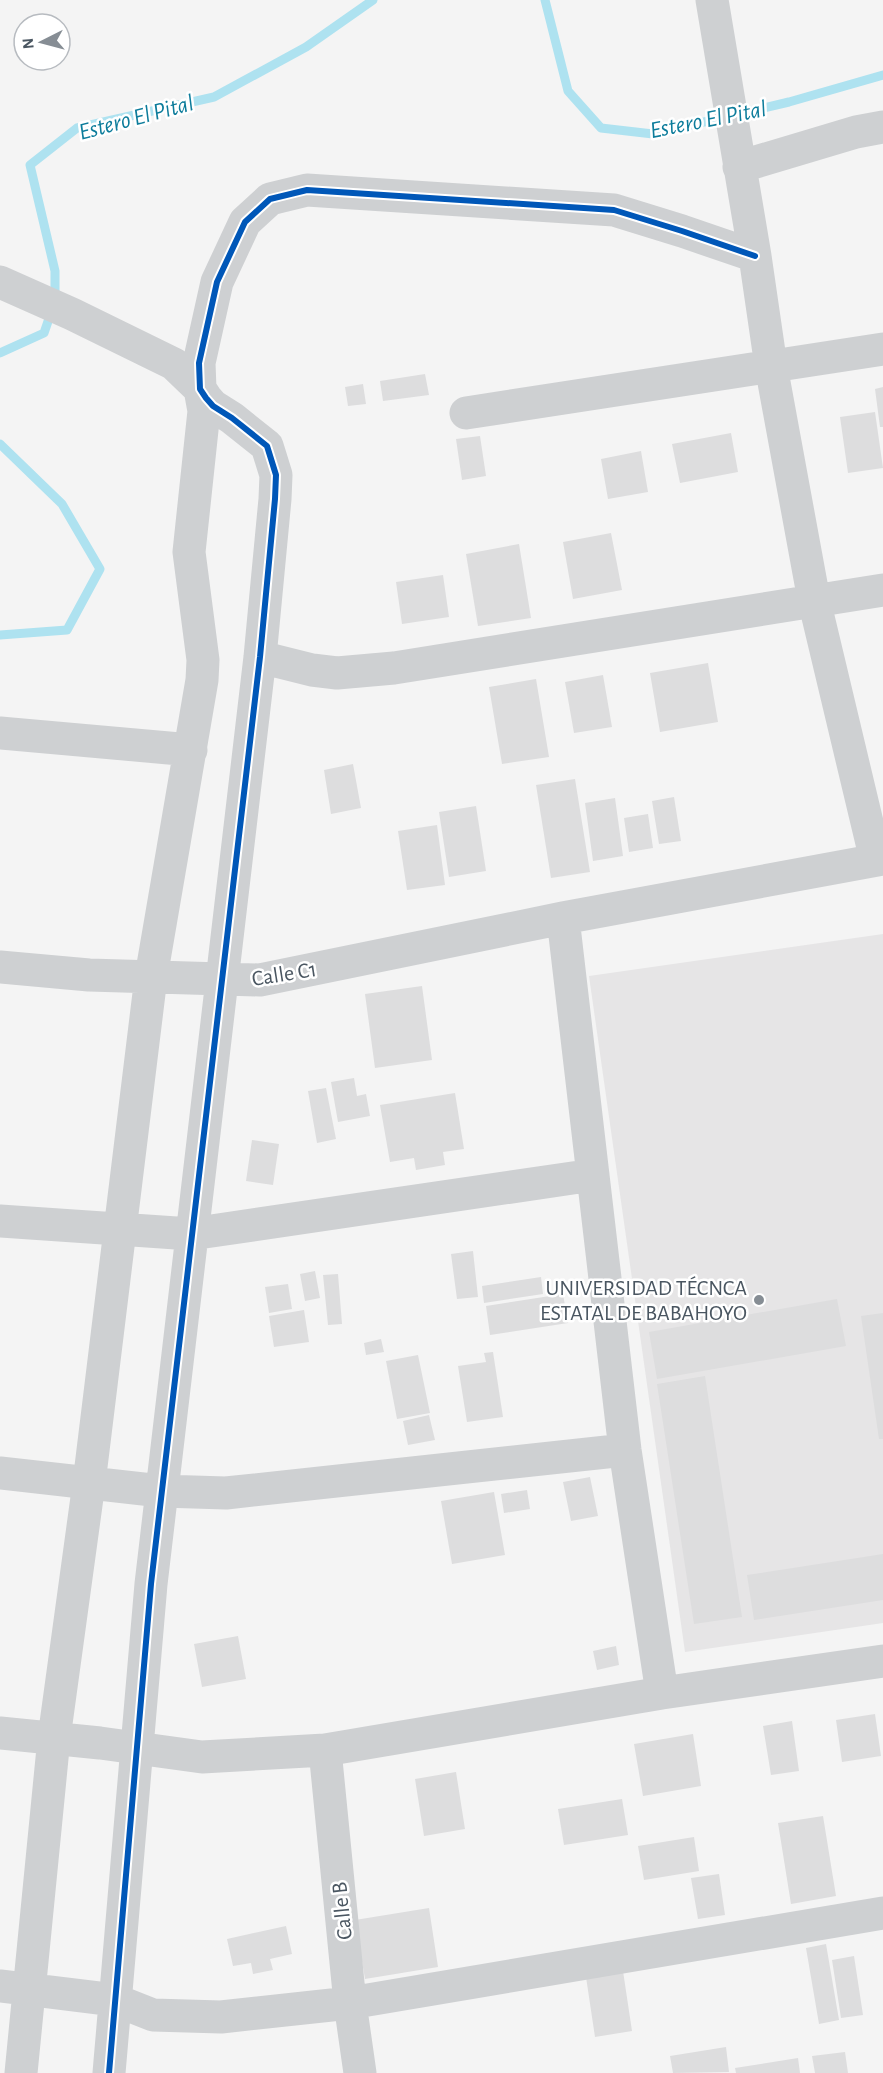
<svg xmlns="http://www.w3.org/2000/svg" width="883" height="2073" font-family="'Alegreya Sans',sans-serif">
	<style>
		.education { fill: #e6e5e6 }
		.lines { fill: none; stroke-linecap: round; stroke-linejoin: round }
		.stream { stroke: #aee2f0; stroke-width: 9 }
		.building { fill: #ddddde }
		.street { stroke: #ced0d2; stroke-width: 33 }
		.cycleway-casing { stroke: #fff; stroke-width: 10 }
		.cycleway { stroke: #0057b8; stroke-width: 6 }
		.poi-dot { fill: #868d94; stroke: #fff; stroke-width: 2 }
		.labels { text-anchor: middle; stroke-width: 5; stroke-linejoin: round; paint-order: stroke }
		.street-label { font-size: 22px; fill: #4a5661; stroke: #fff }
		.poi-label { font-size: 22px; fill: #4a5661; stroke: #fff; text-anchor: end }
		.water-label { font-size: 24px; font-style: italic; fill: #0c7c9b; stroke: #fff }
	</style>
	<rect width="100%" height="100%" fill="#f4f4f4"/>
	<!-- education -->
	<path class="education" d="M883,934V1623L685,1652L589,976Z"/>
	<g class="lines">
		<!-- stream -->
		<path class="stream" d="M545,0L568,91L601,128L653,134L789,102L883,75
			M0,353L44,333L55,301V271L30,165L77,128L214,97L306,47L373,0
			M0,444L62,504L100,569L67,630L0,635"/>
	</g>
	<!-- building -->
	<path class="building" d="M425,374L429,395L383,401L380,381Z
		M363,384L366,404L348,406L345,387Z
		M883,387V427H880L875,389Z
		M875,412L883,468L848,473L840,417Z
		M731,433L738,472L680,483L672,444Z
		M480,436L486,476L462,480L456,439Z
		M641,451L648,492L608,499L601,459Z
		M611,533L622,590L573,599L563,542Z
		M519,544L531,618L478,626L466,554Z
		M443,575L449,617L402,624L396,582Z
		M708,663L718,722L660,732L650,673Z
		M603,675L612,727L574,733L565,682Z
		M536,679L549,757L502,764L489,687Z
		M353,764L361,808L331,814L324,770Z
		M575,779L590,872L551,878L536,785Z
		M674,797L681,841L659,844L652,801Z
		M615,798L623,856L593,861L585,803Z
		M476,806L486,871L449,877L439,812Z
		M648,814L653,848L629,852L624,818Z
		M437,825L445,885L407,890L398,831Z
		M422,986L432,1060L375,1068L365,994Z
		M354,1078L357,1096L366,1094L370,1116L338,1122L331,1082Z
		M326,1088L336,1139L317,1143L308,1091Z
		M455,1093L464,1149L443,1152L445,1165L416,1170L414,1158L390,1162L380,1105Z
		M252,1140L279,1144L273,1185L246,1181Z
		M473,1251L478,1297L457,1299L451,1254Z
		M315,1271L320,1298L305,1301L300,1274Z
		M338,1274L342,1324L328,1325L323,1275Z
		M541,1277L543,1294L484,1303L482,1286Z
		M288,1284L292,1309L269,1313L265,1287Z
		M563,1294L568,1323L490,1335L486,1306Z
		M837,1299L846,1346L657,1379L649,1332Z
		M304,1310L309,1342L274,1347L269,1316Z
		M883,1313V1439H879L861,1316Z
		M381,1339L384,1352L366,1355L364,1343Z
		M493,1352L503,1417L467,1422L458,1366L486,1362L484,1353Z
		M418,1355L430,1413L397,1419L386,1361Z
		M705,1376L742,1617L694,1624L657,1384Z
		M429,1415L435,1440L408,1445L403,1421Z
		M590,1477L598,1516L571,1521L563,1482Z
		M527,1490L530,1509L504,1513L501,1494Z
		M494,1492L505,1555L452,1564L441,1501Z
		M883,1554V1600L754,1620L747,1575Z
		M238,1636L246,1679L202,1687L194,1644Z
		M616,1646L619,1665L597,1670L593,1651Z
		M875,1714L881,1756L842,1762L836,1720Z
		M792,1721L799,1771L771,1775L763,1726Z
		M693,1734L701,1786L643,1796L634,1744Z
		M456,1772L465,1829L424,1836L415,1779Z
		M622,1799L628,1835L564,1845L558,1809Z
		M823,1816L836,1896L791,1904L778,1823Z
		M694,1837L699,1871L644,1880L638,1846Z
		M719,1874L725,1915L698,1919L691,1878Z
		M429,1908L438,1967L365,1979L355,1920Z
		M286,1926L292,1954L270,1959L273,1970L253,1974L251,1963L233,1966L227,1939Z
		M826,1944L839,2020L819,2024L806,1948Z
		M854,1956L863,2015L841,2018L832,1960Z
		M623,1971L632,2031L595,2037L586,1977Z
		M726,2047L729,2072L673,2073L670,2056Z
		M845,2052L848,2073H815L812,2056Z
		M798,2058L800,2073H736L735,2068Z"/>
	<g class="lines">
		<!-- street -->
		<path class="street" d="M712,0L755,256L771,366L814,600L876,860
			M739,167L856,132L883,127
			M0,282L72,314L174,364L200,389L204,411L189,552L203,660L202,680L151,977L89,1483L54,1738L21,2073
			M466,413L883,349
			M260,657L312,670L337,673L394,668L883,590
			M0,733L191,750
			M563,918L625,1450L662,1693
			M0,967L89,975L260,980L563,918L883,859
			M0,1221L191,1234L593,1175
			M0,1473L161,1491L226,1493L625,1450
			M0,1733L100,1743L202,1757L325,1750L662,1693L883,1661
			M325,1750L350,2003L360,2073
			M0,1986L115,2000L153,2015L221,2017L350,2003L883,1913
			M109,2073L151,1584L260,657L275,499L276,475L267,446L232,418L213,406L206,398L200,389L199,363L217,282L245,222L270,199L307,190L614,210L682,231L755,256"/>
		<defs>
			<path id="cycleway" d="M109,2073L151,1584L260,657L275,499L276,475L267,446L232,418L213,406L206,398L200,389L199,363L217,282L245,222L270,199L307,190L614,210L682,231L755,256"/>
		</defs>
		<!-- cycleway casing -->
		<use href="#cycleway" class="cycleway-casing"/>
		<!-- cycleway -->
		<use href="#cycleway" class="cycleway"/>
	</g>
	<!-- markers -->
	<circle class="poi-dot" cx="759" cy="1300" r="6"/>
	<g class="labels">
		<!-- street labels -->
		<g class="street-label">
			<text transform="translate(284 973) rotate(-9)" y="8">Calle C1</text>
			<text transform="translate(341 1911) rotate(-96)" y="8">Calle B</text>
		</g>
		<!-- poi labels -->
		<g class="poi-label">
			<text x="747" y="1295">UNIVERSIDAD TÉCNCA<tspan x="747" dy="25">ESTATAL DE BABAHOYO</tspan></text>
		</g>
		<!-- water labels -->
		<g class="water-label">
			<text transform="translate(136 117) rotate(-15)" y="8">Estero El Pital</text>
			<text transform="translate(708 119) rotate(-11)" y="8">Estero El Pital</text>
		</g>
	</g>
	<!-- north arrow -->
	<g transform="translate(42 42) rotate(264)"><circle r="28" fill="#ffffff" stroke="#b7bbc0" stroke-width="1.5"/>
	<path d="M0-4.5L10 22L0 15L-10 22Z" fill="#868d94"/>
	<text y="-9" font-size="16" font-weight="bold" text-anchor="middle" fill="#4a5661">N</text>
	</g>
</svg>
